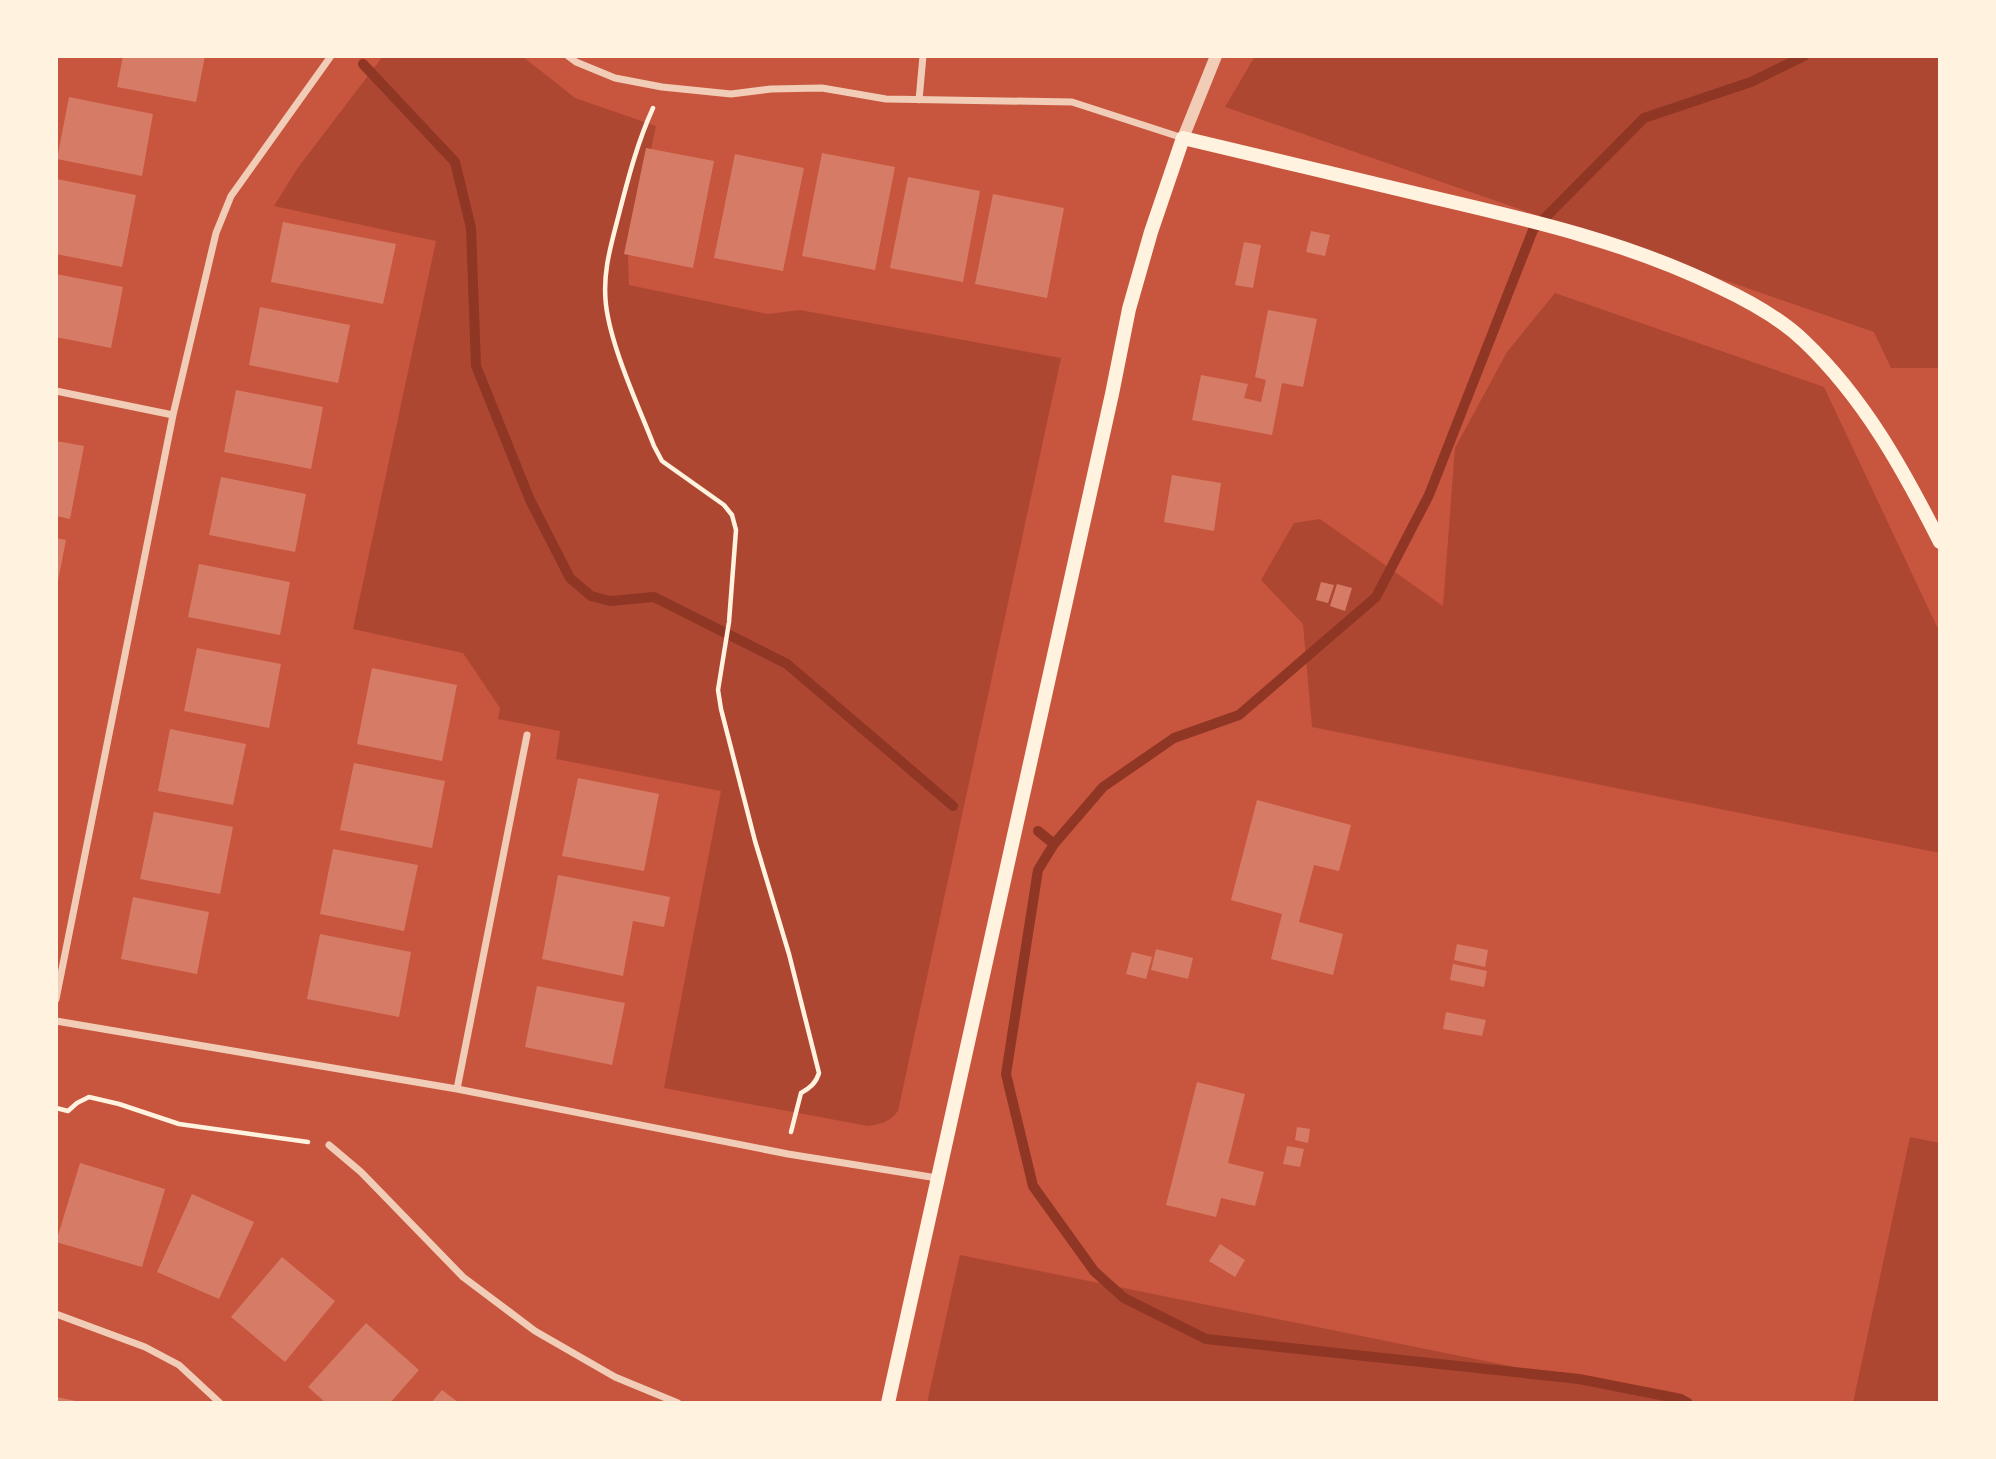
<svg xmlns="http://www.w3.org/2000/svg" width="1996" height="1459" font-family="'Exo 2',sans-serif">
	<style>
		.green { fill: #ae4732 }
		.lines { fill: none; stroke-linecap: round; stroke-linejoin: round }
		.stream { stroke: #8f3625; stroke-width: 10 }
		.building { fill: #d67c66 }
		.path { stroke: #fff3e0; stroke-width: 4.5 }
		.minor { stroke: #f1ccb7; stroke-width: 7 }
		.tertiary { stroke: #f1ccb7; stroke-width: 12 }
		.secondary { stroke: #fff3e0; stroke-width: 14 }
	</style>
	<rect width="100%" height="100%" fill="#c8553d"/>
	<!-- green -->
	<path class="green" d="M383,56H522L575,98L656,126L628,258L629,285L768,314L800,310L1061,358L898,1111C889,1122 882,1124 868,1126L664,1088L721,791L556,759L560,731L498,719L500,708L463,653L353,629L436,241L274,206L297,169Z
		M1255,56H1940V368H1891L1874,332L1225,107Z
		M1555,293L1824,387L1940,633V853L1312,727L1303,624L1261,580L1294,523L1320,519L1443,606L1455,448L1507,352Z
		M1910,1137L1940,1143V1403H1853Z
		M960,1255L1694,1403H927Z"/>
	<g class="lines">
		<!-- stream -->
		<path class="stream" d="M363,64L455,162L471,228L476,366L530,500L570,578L591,596L610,601L654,597L787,664L953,806
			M1038,831L1054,844
			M1688,1403L1681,1399L1579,1379L1206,1339L1124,1298L1094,1271L1033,1186L1006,1074L1038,870L1054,844L1103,787L1174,738L1239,715L1376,597L1429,495L1533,230L1644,118L1751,82L1804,56"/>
	</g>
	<!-- building -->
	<path class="building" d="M123,56H205L196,102L117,87Z
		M69,97L153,114L142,176L57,159Z
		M646,148L714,161L693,268L624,254Z
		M822,153L895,167L875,270L802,256Z
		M735,154L804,168L783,271L714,258Z
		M908,177L980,191L963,282L890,268Z
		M57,179L136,195L122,267L56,254Z
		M993,194L1064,208L1047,298L975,284Z
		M283,222L396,244L383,304L271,282Z
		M1311,231L1330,235L1325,256L1306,252Z
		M1244,242L1261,245L1253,288L1235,285Z
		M56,274L123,287L111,348L56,337Z
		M260,307L350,325L338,383L249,365Z
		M1268,310L1317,319L1303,387L1282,383L1272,435L1192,420L1201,375L1248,384L1244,398L1261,402L1266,380L1255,377Z
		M236,390L323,407L311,469L224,452Z
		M56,441L84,446L70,519L56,516Z
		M1172,475L1221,483L1214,531L1164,522Z
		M221,477L306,494L295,552L209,535Z
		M56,538L66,540L57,586H56Z
		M199,564L290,582L280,635L188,617Z
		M1321,582L1334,585L1328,603L1316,600Z
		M1337,584L1352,588L1345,611L1330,606Z
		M197,648L281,664L269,728L184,711Z
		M372,668L457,685L442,761L357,744Z
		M170,729L246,744L233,805L158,791Z
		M354,763L445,781L432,848L340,830Z
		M578,778L659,794L644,871L562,856Z
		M1257,800L1351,825L1339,871L1314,865L1299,922L1343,934L1333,975L1271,959L1282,914L1231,900Z
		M154,812L233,827L220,894L140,879Z
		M333,849L418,865L404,931L320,914Z
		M558,875L670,897L664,927L633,921L623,976L542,959Z
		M133,897L209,912L197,974L121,959Z
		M320,934L411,952L399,1017L307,999Z
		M1457,944L1488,950L1485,967L1454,960Z
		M1156,949L1193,958L1188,979L1151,970Z
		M1132,952L1152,957L1146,979L1126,974Z
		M1453,964L1487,971L1484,987L1450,980Z
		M537,986L625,1003L612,1065L525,1047Z
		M1446,1012L1486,1020L1482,1036L1443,1029Z
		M1197,1082L1245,1094L1228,1163L1264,1172L1255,1206L1221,1198L1216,1217L1166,1205Z
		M1297,1127L1310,1129L1308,1143L1295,1140Z
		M1287,1146L1304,1149L1300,1167L1283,1164Z
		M80,1163L165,1189L142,1267L56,1242Z
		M192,1194L254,1222L219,1299L157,1272Z
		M1220,1244L1245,1260L1235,1277L1209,1261Z
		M282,1257L335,1301L285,1362L231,1317Z
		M366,1323L419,1370L390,1403H326L308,1387Z
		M442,1390L459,1403H431Z
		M56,1397L81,1402V1403H56Z"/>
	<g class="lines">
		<!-- path -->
		<path class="path" d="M653,108C638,141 629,175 620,210C612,242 602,271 606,305C611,347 638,405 654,446L662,461L724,505L732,515L736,530L729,622L718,690L721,709L755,841L789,954L819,1073C816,1083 810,1088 801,1093L791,1132
			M56,1108L68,1111L77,1103L89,1097L119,1104L179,1124L308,1142"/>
		<!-- minor -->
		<path class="minor" d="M568,56L576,62L615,78L662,87L731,94L771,89L822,88L886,99L1072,102L1183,138
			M919,100L923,56
			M56,391L173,415
			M56,999L173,415L216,233L231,196L331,56
			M56,1021L457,1089L788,1154L937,1178
			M457,1089L527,735
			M329,1145L361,1172L463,1277L535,1331L615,1377L678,1403
			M56,1314L145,1347L179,1365L220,1403"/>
		<!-- tertiary -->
		<path class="tertiary" d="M1183,138L1216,56"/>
		<!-- secondary -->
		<path class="secondary" d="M888,1403L1112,394L1129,309L1151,232L1183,138C1266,158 1348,177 1431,197C1530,220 1627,242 1719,287C1749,301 1780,318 1804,341C1864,398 1903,469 1940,542"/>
	</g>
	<!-- border -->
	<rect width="1996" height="1459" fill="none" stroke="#fff3e0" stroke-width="116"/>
</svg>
